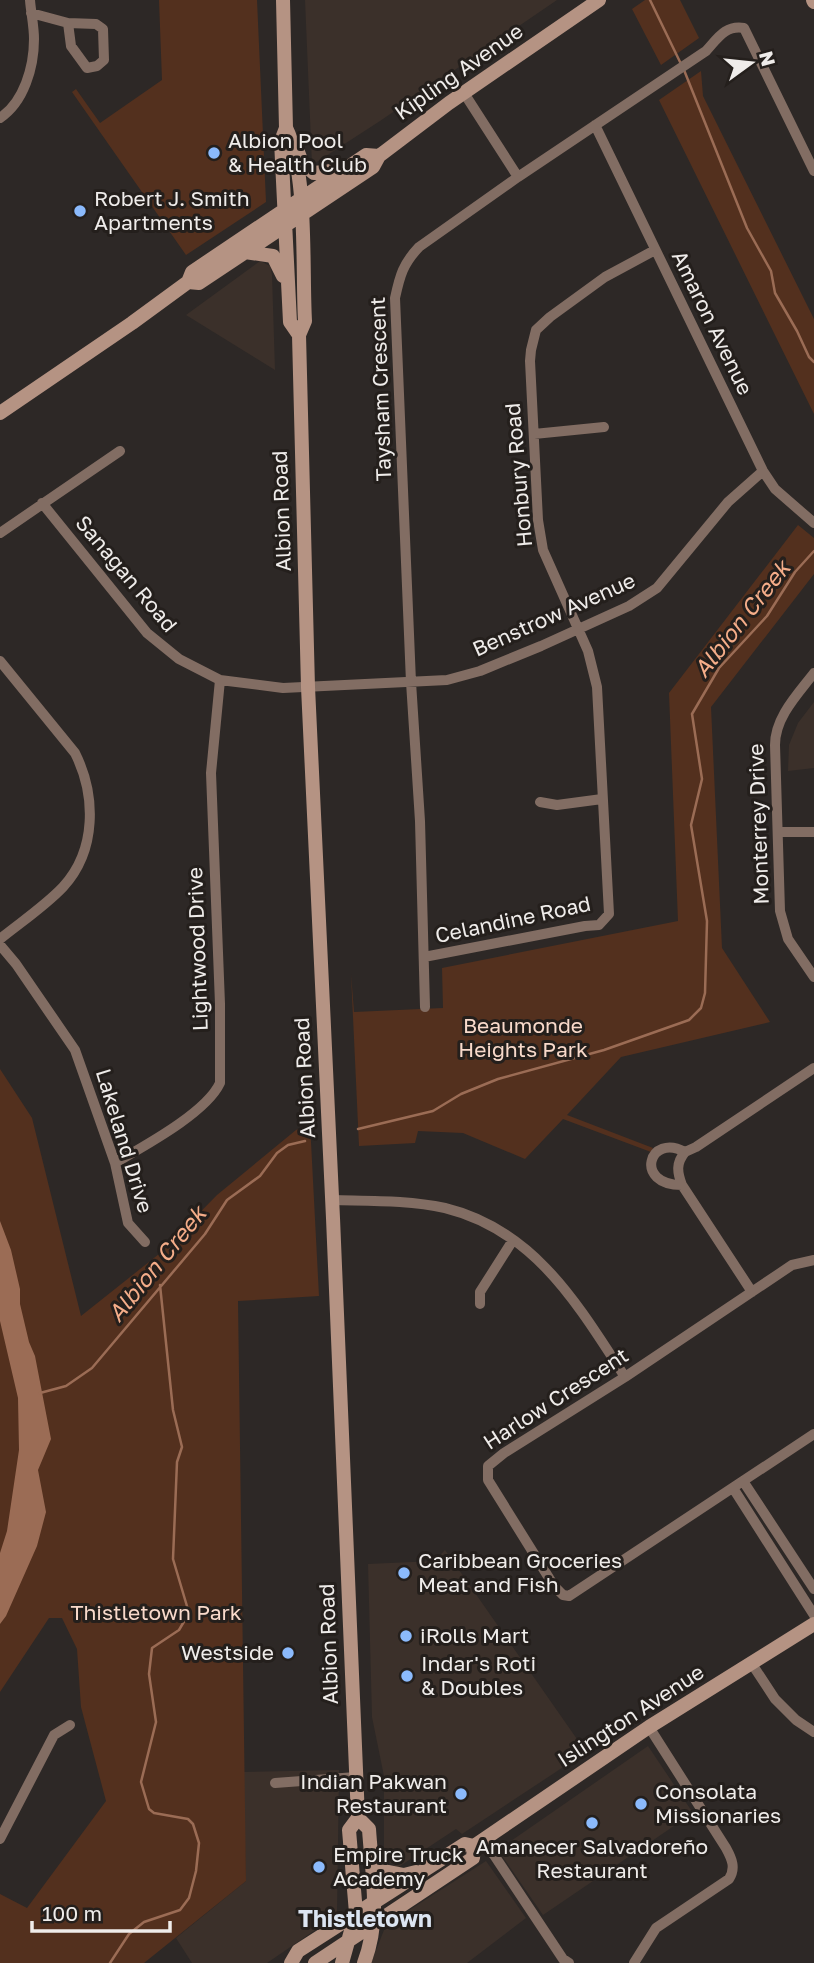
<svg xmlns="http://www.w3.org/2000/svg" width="814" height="1963" font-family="'Golos Text',sans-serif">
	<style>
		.built { fill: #3b302a }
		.green { fill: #53301e }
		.water { fill: #9b6c55 }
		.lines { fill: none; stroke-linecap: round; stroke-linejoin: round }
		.stream { stroke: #9b6c55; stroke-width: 2.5 }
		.minor { stroke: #826d63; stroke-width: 10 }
		.secondary { stroke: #b59383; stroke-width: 14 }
		.poi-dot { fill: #8bbafc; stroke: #241f1c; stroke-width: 2.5 }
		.labels { text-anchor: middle; stroke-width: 6; stroke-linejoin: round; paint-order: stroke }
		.street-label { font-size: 21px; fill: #efecea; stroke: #241f1c }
		.poi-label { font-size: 21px; fill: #efecea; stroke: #241f1c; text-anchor: start }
		.park-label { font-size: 21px; fill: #f8d9ca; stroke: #241f1c }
		.water-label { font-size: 23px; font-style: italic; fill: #f5ad89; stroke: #241f1c }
		.neighbourhood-label { font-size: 23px; font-weight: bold; fill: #dce5f2; stroke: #241f1c }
	</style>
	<rect width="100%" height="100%" fill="#2d2826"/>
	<!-- built -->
	<path class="built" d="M305,0H557L380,121L312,165Z
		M260,261L270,266L272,275L275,370L186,315Z
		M814,702V768L788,771L789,745L798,723Z
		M445,1550L586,1752L462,1834L456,1829L397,1868L384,1857V1776L372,1717L368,1564L434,1561Z
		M648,1746L693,1813L543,1915L498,1850Z
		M339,1770L337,1915L267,1963H192L176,1938L246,1881L243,1772Z
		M486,1861L526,1918L467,1963H371L386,1925Z"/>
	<!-- green -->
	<path class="green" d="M159,0H257L266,202L186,255L72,92L76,89L100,123L162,80Z
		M645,0H680L699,38L661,65L632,9Z
		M701,71L703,96L814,319V414L659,100Z
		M798,525L814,538V574L711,707L722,948L770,1022L621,1057L567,1115L653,1148L651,1152L563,1119L525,1159L463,1133L418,1131L415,1143L359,1146L351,974L354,1012L443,1008L442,968L678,921L669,693Z
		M0,1069L32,1118L81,1316L159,1254L217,1195L296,1130L310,1123L319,1296L238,1301L246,1881L144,1963H0V1894L27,1908L106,1801L81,1707L77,1649L62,1618H49L0,1692Z"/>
	<!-- water -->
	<path class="water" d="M0,1221L11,1250L20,1289V1304L29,1342L35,1356L51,1439L38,1470L46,1512L37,1546L6,1616L0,1624V1553L7,1531L19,1450L18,1398L0,1321Z"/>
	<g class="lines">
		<!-- stream -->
		<path class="stream" d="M650,0L681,64
			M684,70L747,228L771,271L775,293L797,331L809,357L814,362
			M358,1129L433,1111L461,1094L498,1079L604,1050L689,1020L701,1008L705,993L707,921L691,825L702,779L692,714L719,668L767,616L795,572L814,551
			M40,1393L66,1386L92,1368L205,1234L227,1200L260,1176L277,1153L288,1145L305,1141
			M110,1963L129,1934L144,1922L180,1910L189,1898L196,1871L199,1843L193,1824L188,1819L154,1813L149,1809L141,1782L156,1722L149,1674L152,1648L179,1630L189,1613L173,1559L177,1462L182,1447L173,1410L160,1285"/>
		<!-- minor -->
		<path class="minor" d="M31,13L68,23L96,24L103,29L104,60L97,66L87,68L71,46L68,23
			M464,93L518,177
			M0,118C24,102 34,67 34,39C34,26 31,13 30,0
			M595,125L763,471L775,489L814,523
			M534,434L604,427
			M42,503L147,633L179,659L220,680L283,688L447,680L480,671L541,646L629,606L657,588L728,502L763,471
			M0,533L120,451
			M0,661L75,753C96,795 97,850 63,887C45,906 21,922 0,939
			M814,673C798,694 775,717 775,745L780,911L788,939L814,977
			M540,802L557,805L602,799
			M778,832H814
			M0,945L16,964L75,1050L115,1163L128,1223L145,1242
			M424,957L585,926L599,925L609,914L597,687L588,651L543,550L538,520L530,361L531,350L536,330L550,317L605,277L655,250
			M425,1007L420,821L411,682L395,298C400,275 403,264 419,247L518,177L706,51C718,38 725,25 744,28L814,171
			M115,1163C144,1146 206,1113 220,1083V1004L211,773L220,680
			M682,1185C677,1172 676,1163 685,1152
			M333,1200C370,1201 409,1200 445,1208C535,1230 578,1305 625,1377
			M814,1260L792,1265L625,1377L504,1453L488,1466V1480L554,1586L563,1595L569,1596L814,1434
			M752,1292L682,1185C633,1185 649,1132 685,1152L696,1147L814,1068
			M480,1304V1292L513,1240
			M743,1481L814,1589
			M733,1488L814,1615
			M752,1664L775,1699L796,1720L814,1732
			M275,1783L356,1777
			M0,1839L54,1735L70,1725
			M481,1841L494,1855L563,1959L569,1963
			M634,1963L656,1928L729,1879C736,1868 732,1859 726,1848L649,1727"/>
		<!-- secondary -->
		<path class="secondary" d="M283,0L286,128L281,141L290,322L299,335
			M813,0L814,2
			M286,128C308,172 302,269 305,321L299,335L308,687L333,1218L358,1818L349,1830L356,1913L342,1963
			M298,152L302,163L314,173L340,170
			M245,252L273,256L283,276
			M188,282L199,283L373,167L379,156L449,103L599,0
			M0,413L132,323L188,282L192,272L366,155L379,156
			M358,1818L369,1829C372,1875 381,1919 364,1963
			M372,1855L384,1871L404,1875L416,1872
			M291,1963L298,1951L465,1844L474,1846L649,1727L814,1624
			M315,1963L473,1858L474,1846"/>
	</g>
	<!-- markers -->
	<g class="poi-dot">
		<circle cx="214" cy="153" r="7"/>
		<circle cx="80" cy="211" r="7"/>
		<circle cx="404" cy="1573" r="7"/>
		<circle cx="406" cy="1636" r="7"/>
		<circle cx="288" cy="1653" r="7"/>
		<circle cx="407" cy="1676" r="7"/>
		<circle cx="461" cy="1794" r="7"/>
		<circle cx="641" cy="1804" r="7"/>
		<circle cx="592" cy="1823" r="7"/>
		<circle cx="319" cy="1867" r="7"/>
	</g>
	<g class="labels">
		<!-- street labels -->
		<g class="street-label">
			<text transform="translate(459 72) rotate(-35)" y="7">Kipling Avenue</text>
			<text transform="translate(712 323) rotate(64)" y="7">Amaron Avenue</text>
			<text transform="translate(381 389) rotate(-92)" y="7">Taysham Crescent</text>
			<text transform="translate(519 475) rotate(-95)" y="7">Honbury Road</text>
			<text transform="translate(282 511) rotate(-92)" y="7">Albion Road</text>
			<text transform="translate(126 574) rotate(50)" y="7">Sanagan Road</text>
			<text transform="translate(554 615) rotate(-24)" y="7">Benstrow Avenue</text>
			<text transform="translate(759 824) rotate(-92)" y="7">Monterrey Drive</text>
			<text transform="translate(513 920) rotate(-12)" y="7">Celandine Road</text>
			<text transform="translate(198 949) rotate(-92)" y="7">Lightwood Drive</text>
			<text transform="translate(305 1078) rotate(-93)" y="7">Albion Road</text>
			<text transform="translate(124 1141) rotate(73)" y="7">Lakeland Drive</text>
			<text transform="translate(556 1399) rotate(-33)" y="7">Harlow Crescent</text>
			<text transform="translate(329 1644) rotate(-92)" y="7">Albion Road</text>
			<text transform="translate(631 1716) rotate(-33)" y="7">Islington Avenue</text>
		</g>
		<!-- poi labels -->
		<g class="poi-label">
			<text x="228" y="148">Albion Pool<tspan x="228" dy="24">&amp; Health Club</tspan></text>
			<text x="94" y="206">Robert J. Smith<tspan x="94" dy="24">Apartments</tspan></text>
			<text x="418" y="1568">Caribbean Groceries<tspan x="418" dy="24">Meat and Fish</tspan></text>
			<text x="420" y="1643">iRolls Mart</text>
			<text x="274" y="1660" text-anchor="end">Westside</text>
			<text x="421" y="1671">Indar's Roti<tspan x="421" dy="24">&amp; Doubles</tspan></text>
			<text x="447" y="1789" text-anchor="end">Indian Pakwan<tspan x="447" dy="24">Restaurant</tspan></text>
			<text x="655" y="1799">Consolata<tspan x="655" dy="24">Missionaries</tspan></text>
			<text x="592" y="1854" text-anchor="middle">Amanecer Salvadoreño<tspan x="592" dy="24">Restaurant</tspan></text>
			<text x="333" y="1862">Empire Truck<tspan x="333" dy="24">Academy</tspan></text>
		</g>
		<!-- park labels -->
		<g class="park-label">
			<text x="523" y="1033">Beaumonde<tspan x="523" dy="24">Heights Park</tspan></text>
			<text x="156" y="1620">Thistletown Park</text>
		</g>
		<!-- water labels -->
		<g class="water-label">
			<text transform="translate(742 619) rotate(-52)" y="8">Albion Creek</text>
			<text transform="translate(157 1264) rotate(-51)" y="8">Albion Creek</text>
		</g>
		<!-- neighbourhood labels -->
		<g class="neighbourhood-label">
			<text x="365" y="1927">Thistletown</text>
		</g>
	</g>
	<!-- north arrow -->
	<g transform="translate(751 63) rotate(75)" stroke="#241f1c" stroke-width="5" paint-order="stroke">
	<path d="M0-5L12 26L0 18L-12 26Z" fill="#efecea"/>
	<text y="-10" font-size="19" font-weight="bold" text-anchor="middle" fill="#efecea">N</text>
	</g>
	<!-- scale -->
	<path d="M32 1921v10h138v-10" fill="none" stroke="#efecea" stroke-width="3.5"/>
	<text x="42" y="1921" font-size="21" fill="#efecea" stroke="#241f1c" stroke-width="5" paint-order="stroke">100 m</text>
</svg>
